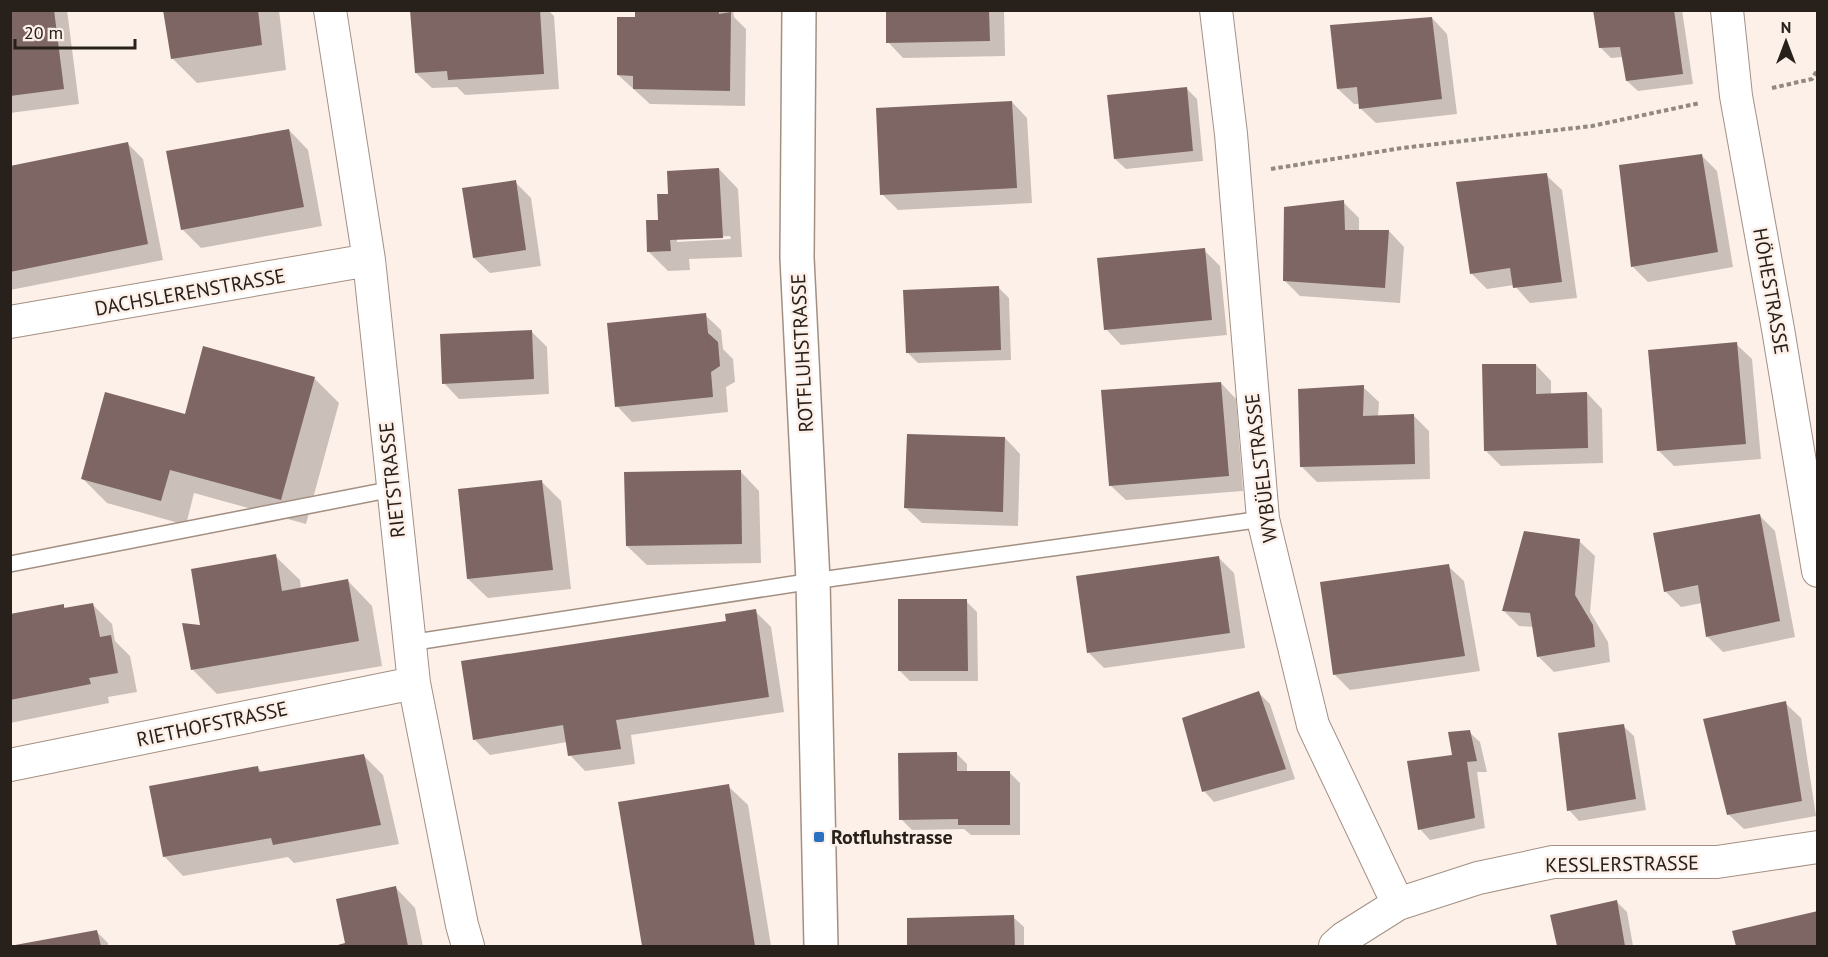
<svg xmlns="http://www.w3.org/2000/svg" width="1828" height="957" font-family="'PT Sans',sans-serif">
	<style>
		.shadow { fill: #0003; fill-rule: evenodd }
		.building { fill: #7d6664 }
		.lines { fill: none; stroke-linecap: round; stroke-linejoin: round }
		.lane-casing { stroke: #a39083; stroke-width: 18 }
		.street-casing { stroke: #a39083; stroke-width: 34 }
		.secondary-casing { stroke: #a39083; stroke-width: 36 }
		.path { stroke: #928882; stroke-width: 4; stroke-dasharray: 4.5 3; stroke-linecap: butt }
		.lane { stroke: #fff; stroke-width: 15 }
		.street { stroke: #fff; stroke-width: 32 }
		.secondary { stroke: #fff; stroke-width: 33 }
		.poi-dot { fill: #2b70c1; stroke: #fdf0e8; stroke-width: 2 }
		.labels { text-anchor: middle; stroke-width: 5; stroke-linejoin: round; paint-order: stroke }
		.street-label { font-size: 20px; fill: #27201b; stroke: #fdf0e8 }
		.poi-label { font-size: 20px; font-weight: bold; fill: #27201b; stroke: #fdf0e8; text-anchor: start }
	</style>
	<rect width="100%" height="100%" fill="#fdf0e8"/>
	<!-- shadow -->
	<path class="shadow" d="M10,10H67L79,104L10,113Z
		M165,10H279L286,70L197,83L172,58Z
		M412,10H548L554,16L559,89L465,95L457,87L432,88L416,73Z
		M685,10H733L734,17L746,29L745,106L650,104L618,75L637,19Z
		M887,10H1004L1005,56L903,58L888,42Z
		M1595,10H1682L1693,84L1638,91L1627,81L1623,57L1611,58L1600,47Z
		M1432,18L1447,34L1457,114L1376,123L1360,108V104H1354L1338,89Z
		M1186,88L1197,99L1203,161L1126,169L1115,159Z
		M1012,102L1027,118L1032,203L898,210L882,194Z
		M289,130L308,150L322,226L201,248L182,229Z
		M127,143L143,159L163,260L10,290V167Z
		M1701,155L1717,171L1733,267L1648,282L1632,266Z
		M719,169L738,189L742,257L689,259L690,270L668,271L649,252L669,195ZM730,236L731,239L677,242V239Z
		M1546,175L1562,190L1577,298L1530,303L1514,285L1487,289L1472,274Z
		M515,182L531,198L541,266L490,273L474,258Z
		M1343,202L1359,218V231H1389L1404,247L1400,303L1300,296L1284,280Z
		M1204,250L1220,266L1227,335L1121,345L1106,329Z
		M998,287L1009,298L1011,360L918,363L907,352Z
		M705,315L721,330L723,349L733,359L735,382L726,387L728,412L632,422L617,406Z
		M531,331L547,347L549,394L459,399L444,383Z
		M1736,344L1752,359L1761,459L1674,466L1658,450Z
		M1536,365L1551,381V395L1587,393L1602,409L1603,463L1501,466L1485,450Z
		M314,378L339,403L306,524L194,493L186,525L107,503L82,478L186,415Z
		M1221,383L1236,399L1243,491L1126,500L1110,485Z
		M1363,387L1379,402L1378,417L1414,416L1429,431L1430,479L1317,482L1301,466Z
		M1005,438L1020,454L1018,526L922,523L906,508Z
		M740,471L759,491L761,563L647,565L627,546Z
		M542,482L561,501L571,589L488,598L468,579Z
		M1760,516L1775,531L1795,637L1723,652L1708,637L1702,603L1681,607L1665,591Z
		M1579,541L1595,556L1590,612L1608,642L1610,662L1554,672L1539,657L1534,627L1519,626L1503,610Z
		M275,556L300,580L301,589L348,581L372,606L382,666L217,694L192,669L202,626Z
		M1219,558L1234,573L1245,648L1104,668L1089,653Z
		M1448,566L1464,581L1480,671L1350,690L1335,675Z
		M966,601L977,612L978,681H910L900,671Z
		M92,604L112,624L115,641L130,656L137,692L108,697L109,703L10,723V616L63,606L67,609Z
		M755,611L771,627L784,712L631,735L635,764L585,771L570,755L567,742L490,755L474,739Z
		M1259,693L1270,704L1295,779L1214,802L1204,791Z
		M1785,703L1801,718L1816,816L1744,829L1728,814Z
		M1623,726L1634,736L1646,810L1579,821L1569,810Z
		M1469,732L1480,742L1487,772H1477L1485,828L1430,840L1420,829L1454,757Z
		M956,753L967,764V773L1009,772L1020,783V835H971L964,829L912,830L901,819Z
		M364,756L383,775L399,844L294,863L288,857L183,876L164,856L258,768L263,773Z
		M728,786L748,805L771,946H643L620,803Z
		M396,888L415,908L423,946H336L347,944Z
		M1616,901L1627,912L1633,946H1558L1552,916Z
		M1818,912V946H1737L1734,932Z
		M1013,917L1024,927V946H909V919Z
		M97,932L108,943V946H17Z"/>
	<!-- building -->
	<path class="building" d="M10,10H54L64,89L10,96Z
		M163,10H258L262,45L171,59Z
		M410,10H540L544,74L448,80L447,71L415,73Z
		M635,10H719V14L731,12L730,91L633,89V76L617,75V17H635Z
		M886,10H989L990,41L886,43Z
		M1593,10H1674L1683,74L1626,81L1620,47L1599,48Z
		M1432,17L1442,99L1359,109L1357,87L1337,89L1330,25Z
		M1187,87L1193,151L1114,159L1107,95Z
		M1012,101L1017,188L880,195L876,108Z
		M289,129L304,207L181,230L166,151Z
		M128,142L148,244L10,272V166Z
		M1702,154L1718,252L1631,267L1619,165Z
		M719,168L723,238L670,240L671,251L647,252L646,220H658L657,194H668L667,171Z
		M1547,173L1562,282L1513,288L1510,268L1470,274L1456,182Z
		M516,180L526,250L473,258L462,188Z
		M1344,200L1345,230H1389L1385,288L1283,281L1284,207Z
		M1205,248L1212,320L1104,330L1097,258Z
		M999,286L1001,350L906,353L903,290Z
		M706,313L708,333L718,342L720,366L711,372L713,397L615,407L607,323Z
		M532,330L534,379L442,384L440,334Z
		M1737,342L1746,444L1657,451L1648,350Z
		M203,346L315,377L281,500L170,470L161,501L81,479L105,392L185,414Z
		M1482,364H1536V394L1587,392L1588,448L1484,451Z
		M1221,382L1229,476L1109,486L1101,390Z
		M1364,385L1363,416L1414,414L1415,464L1300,467L1298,389Z
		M907,434L1005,437L1003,512L904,508Z
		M741,470L742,544L626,546L624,472Z
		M542,480L553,570L467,579L458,489Z
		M1760,514L1780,621L1706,637L1698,585L1664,592L1653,533Z
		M1524,531L1580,539L1575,595L1593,625L1595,647L1537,657L1530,613L1502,611Z
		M276,554L282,591L348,579L359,641L191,670L182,623L200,625L191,569Z
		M1219,556L1230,633L1087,653L1076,576Z
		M1449,564L1465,656L1333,675L1320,582Z
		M898,599H967L968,671H898Z
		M93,603L100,637L111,635L118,673L89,678L91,684L10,700V614L64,604V608Z
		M756,609L769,697L616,720L621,749L568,756L563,725L473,740L461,661L726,621L725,614Z
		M1259,691L1286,769L1202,792L1182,718Z
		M1786,701L1802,801L1727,815L1703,719Z
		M1624,724L1636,799L1567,811L1558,733Z
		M1470,730L1477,761L1467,762L1475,818L1418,830L1407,761L1452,755L1448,732Z
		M957,752V771H1010V825H958V819L899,820L898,753Z
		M364,754L381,825L273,845L271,838L163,857L149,786L258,766L259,772Z
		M729,784L755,946H642L618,802Z
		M396,886L408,946H334L345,943L336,899Z
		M1617,900L1625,946H1557L1550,915Z
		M1818,911V946H1736L1732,931Z
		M1014,915L1015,946H907V918Z
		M97,930L101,946H15V945Z"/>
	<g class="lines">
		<defs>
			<path id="lane" d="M10,564L393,489
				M409,643L813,581L1263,519"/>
			<path id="street" d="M330,10L369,260L414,683L462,925L468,946
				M1216,10L1231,134L1263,519L1313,725L1398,904
				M1727,10L1736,96L1778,329L1818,571
				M10,322L369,260
				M10,765L414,683
				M1335,946L1344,938L1398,904L1478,878L1553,862H1717L1818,847"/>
			<path id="secondary" d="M799,10L797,258L813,581L821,946"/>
		</defs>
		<!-- lane casing -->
		<use href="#lane" class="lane-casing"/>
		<!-- street casing -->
		<use href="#street" class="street-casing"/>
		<!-- secondary casing -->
		<use href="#secondary" class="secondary-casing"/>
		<!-- path -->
		<path class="path" d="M1772,88L1812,79L1818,69
			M1271,169L1402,148L1592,126L1700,103"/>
		<!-- lane -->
		<use href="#lane" class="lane"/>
		<!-- street -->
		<use href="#street" class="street"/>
		<!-- secondary -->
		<use href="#secondary" class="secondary"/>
	</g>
	<!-- markers -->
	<rect class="poi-dot" x="813" y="831" width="12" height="12" rx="3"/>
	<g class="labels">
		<!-- street labels -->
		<g class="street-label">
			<text transform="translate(1771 291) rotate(80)" y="7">HÖHESTRASSE</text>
			<text transform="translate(190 292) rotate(-10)" y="7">DACHSLERENSTRASSE</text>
			<text transform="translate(802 353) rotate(-93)" y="7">ROTFLUHSTRASSE</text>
			<text transform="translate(1261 468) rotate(-97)" y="7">WYBÜELSTRASSE</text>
			<text transform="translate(392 480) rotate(-96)" y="7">RIETSTRASSE</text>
			<text transform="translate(212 724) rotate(-12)" y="7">RIETHOFSTRASSE</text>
			<text transform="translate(1622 864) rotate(-1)" y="7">KESSLERSTRASSE</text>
		</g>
		<!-- poi labels -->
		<g class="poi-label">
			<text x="831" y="844">Rotfluhstrasse</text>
		</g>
	</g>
	<!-- border -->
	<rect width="1828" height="957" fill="none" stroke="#27201b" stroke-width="24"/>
	<!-- north arrow -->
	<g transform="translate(1786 42)" stroke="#fdf0e8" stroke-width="4.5" paint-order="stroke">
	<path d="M0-4.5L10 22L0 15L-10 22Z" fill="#27201b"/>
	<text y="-9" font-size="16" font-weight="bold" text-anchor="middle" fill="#27201b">N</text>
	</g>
	<!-- scale -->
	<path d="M15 39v9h120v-9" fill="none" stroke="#27201b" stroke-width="3"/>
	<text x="24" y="39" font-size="18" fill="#27201b" stroke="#fdf0e8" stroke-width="4.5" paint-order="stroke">20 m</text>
</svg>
